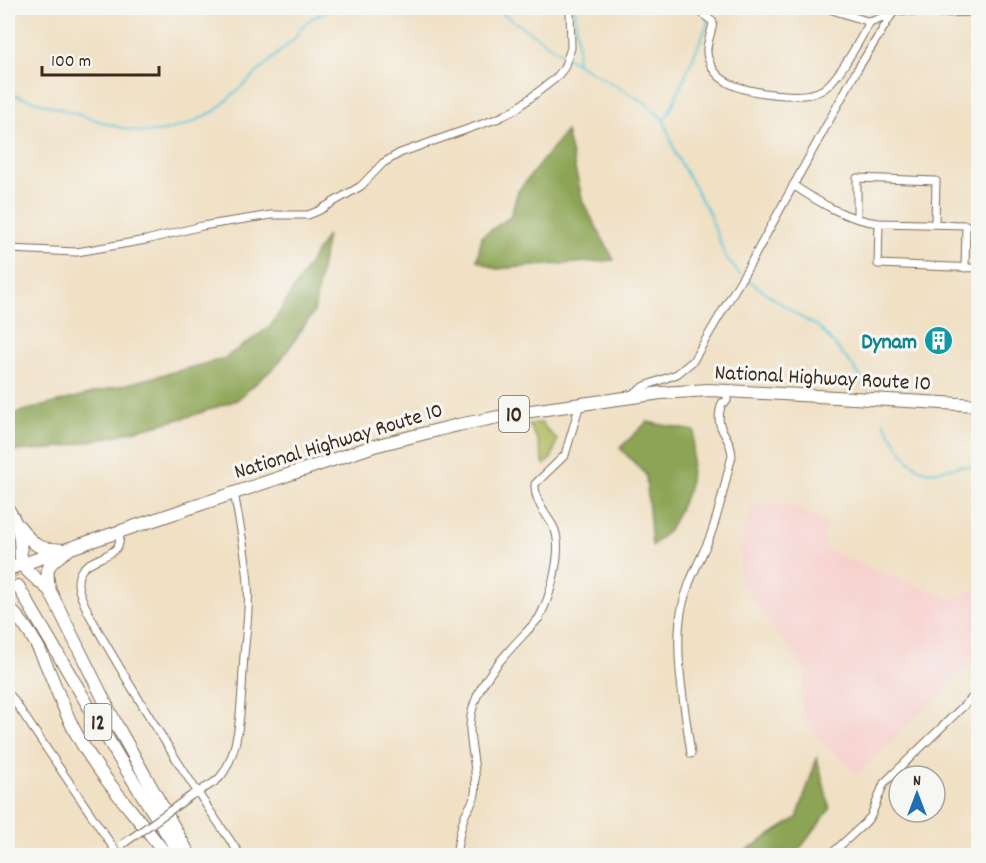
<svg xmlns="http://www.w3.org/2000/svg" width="986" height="863" font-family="Dekko,sans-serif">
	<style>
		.built { fill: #f7d0cd }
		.green { fill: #b0bc5e; stroke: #76733e; stroke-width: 1.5 }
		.forest { fill: #8ca455; stroke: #64673a; stroke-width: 1.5 }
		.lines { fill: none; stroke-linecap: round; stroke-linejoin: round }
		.stream { stroke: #5cc8d5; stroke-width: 2 }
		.motorway-tunnel { stroke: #ccbca3; stroke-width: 12; stroke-dasharray: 12 6; stroke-linecap: butt }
		.minor-casing { stroke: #7a6a58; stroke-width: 9 }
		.trunk-casing { stroke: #7a6a58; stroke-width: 14 }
		.motorway-casing { stroke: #7a6a58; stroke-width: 14 }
		.minor { stroke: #fff; stroke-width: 7 }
		.trunk { stroke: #fff; stroke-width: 12 }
		.motorway { stroke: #fff; stroke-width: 12 }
		.minor-bridge-casing { stroke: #7a6a58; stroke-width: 9; stroke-linecap: butt }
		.minor-bridge { stroke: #fff; stroke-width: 7 }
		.labels { text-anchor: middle; stroke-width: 6; stroke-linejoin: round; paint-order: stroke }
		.shield { fill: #f6f6f2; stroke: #73675e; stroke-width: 1.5 }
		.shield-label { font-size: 21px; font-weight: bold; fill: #3b2a1e }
		.culture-label { font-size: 22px; font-weight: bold; fill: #0d838f; stroke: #f6f6f2; text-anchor: end }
		.street-label { font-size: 22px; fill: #3b2a1e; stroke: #f6f6f2 }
	</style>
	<rect width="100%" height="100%" fill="#f6f6f2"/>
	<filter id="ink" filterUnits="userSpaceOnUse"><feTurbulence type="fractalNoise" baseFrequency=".0167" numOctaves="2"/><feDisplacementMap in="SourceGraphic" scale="12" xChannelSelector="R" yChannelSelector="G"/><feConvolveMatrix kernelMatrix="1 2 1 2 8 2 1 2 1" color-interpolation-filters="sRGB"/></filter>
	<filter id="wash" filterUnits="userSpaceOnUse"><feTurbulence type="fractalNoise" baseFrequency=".008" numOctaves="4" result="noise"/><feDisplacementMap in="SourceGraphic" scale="24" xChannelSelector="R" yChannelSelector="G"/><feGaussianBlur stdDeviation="1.35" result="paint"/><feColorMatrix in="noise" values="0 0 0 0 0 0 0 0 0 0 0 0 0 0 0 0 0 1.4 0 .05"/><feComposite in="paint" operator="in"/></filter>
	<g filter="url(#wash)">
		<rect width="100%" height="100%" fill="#f0e0c4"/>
		<!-- built -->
		<path class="built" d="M790,505L827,524L823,549L948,598L957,597L974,589L978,594V657L857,776L804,721L802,692L806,671L739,582L740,549L745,524L752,506Z"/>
		<!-- green -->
		<path class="green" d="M541,423L557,440L552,457L544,465L538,441L529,424Z"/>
		<!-- forest -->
		<path class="forest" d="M566,131L583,202L614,260L496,269L477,260L482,236L510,217L518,191Z
			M327,235L314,312L278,364L237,400L191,416L102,439L51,449L14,451L8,431V415L223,359L271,326Z
			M647,422L695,431L689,489L670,529L652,546L646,475L620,448Z
			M817,758L830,809L795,855H739L797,818Z"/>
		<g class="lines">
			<!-- stream -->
			<path class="stream" d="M494,8L576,63L646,103L664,120L676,155L709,213L725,256L740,275
				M575,8L578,50L576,63
				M8,93L122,128L142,132H160L189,124L215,111L295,38C304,19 316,16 334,8
				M664,120L670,111L707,25L708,12L706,8
				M745,278L800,317L819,327L853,366L868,389
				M883,421C895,439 911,478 938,471C952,468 964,463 978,468"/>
		</g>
	</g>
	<g filter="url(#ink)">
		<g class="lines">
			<!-- motorway-tunnel -->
			<path class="motorway-tunnel" d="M8,568L18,586"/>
			<defs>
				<path id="minor" d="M695,8L713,22C712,34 704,46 708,58C711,68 718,77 727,82C744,93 805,101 822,90C838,81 860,39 870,22
					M826,8L870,22L891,14
					M894,10L939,13L978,12
					M793,185C820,203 847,220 879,223L878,264L978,268
					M857,218V178L936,181L935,224
					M879,223L966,225L965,268
					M8,249L77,252L146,240L202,226L271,215H308L318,211L361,186L383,163L400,153L499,118L516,109L556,78L564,68L571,48L570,8
					M632,394L645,386L677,374L693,361L749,266L857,70L896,8
					M120,532C120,537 120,542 118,546C109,561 76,558 78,585C80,602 101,635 110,651C151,721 194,789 241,856
					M977,560L978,561
					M8,695L11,696L115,850
					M691,754C685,708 674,658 681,612C686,586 696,568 707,544C719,517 724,485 732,456C731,432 712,432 722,403L727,401V390
					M194,794C202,789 215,784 221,776C243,748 241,691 244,656C246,632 250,608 248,583C246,552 239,522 234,492
					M456,856C458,842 460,828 465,815C468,808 474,802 475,794C478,773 471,751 470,730C469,684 511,650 539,618C550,598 565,547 553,526C545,512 534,501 535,484L565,455L580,404
					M829,856L865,823L871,816L884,783L978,692"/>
				<path id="trunk" d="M8,569L374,446L458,425L524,412L661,393L709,390L978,405"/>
				<path id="motorway" d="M8,509C14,518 19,528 20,540C21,547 20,556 22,564C24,570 43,584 50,591
					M19,526C37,550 39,549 68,550
					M68,550C48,564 44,566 50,591L116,724L190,856
					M18,586L119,758L181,856
					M8,607C47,644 52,690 77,735C101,779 137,815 167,856"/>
			</defs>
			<!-- minor casing -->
			<use href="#minor" class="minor-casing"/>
			<!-- trunk casing -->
			<use href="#trunk" class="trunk-casing"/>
			<!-- motorway casing -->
			<use href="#motorway" class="motorway-casing"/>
			<!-- minor -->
			<use href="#minor" class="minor"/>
			<!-- trunk -->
			<use href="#trunk" class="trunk"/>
			<!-- motorway -->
			<use href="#motorway" class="motorway"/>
			<defs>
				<path id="minor-bridge" d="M123,844L192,795"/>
			</defs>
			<!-- minor-bridge casing -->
			<use href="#minor-bridge" class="minor-bridge-casing"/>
			<!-- minor-bridge -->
			<use href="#minor-bridge" class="minor-bridge"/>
		</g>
	</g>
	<!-- icons -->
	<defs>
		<symbol id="building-disc" viewBox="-11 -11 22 22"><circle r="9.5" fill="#0f9aa8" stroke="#f6f6f2"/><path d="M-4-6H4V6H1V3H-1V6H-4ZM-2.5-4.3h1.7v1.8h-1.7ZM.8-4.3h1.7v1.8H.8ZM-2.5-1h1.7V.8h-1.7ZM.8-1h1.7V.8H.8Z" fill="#fff"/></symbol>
	</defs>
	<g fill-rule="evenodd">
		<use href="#building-disc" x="922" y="324" width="33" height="33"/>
	</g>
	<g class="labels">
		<!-- shield labels -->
		<g class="shield">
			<rect x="499" y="396" width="30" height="36" rx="4.5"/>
			<rect x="84.5" y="704" width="27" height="36" rx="4.5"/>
		</g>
		<g class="shield-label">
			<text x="514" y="421">10</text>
			<text x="98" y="729">12</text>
		</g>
		<!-- culture labels -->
		<g class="culture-label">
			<text x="917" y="348">Dynam</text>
		</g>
		<!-- street labels -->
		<g class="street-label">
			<text transform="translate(823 376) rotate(3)" y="8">National Highway Route 10</text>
			<text transform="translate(338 439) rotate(-17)" y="8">National Highway Route 10</text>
		</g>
	</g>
	<!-- margin -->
	<rect width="986" height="863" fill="none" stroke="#f6f6f2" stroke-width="30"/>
	<!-- north arrow -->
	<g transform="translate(917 794)"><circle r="28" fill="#f6f6f2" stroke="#aba49d" stroke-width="1.5"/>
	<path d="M0-4.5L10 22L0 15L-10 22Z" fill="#1f6fb2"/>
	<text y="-9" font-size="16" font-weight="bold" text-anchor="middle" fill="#3b2a1e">N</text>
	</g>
	<!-- scale -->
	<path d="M42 66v9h117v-9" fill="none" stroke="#3b2a1e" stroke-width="3"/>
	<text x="51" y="66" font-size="18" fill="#3b2a1e" stroke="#f6f6f2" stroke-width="4.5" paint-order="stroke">100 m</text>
</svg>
